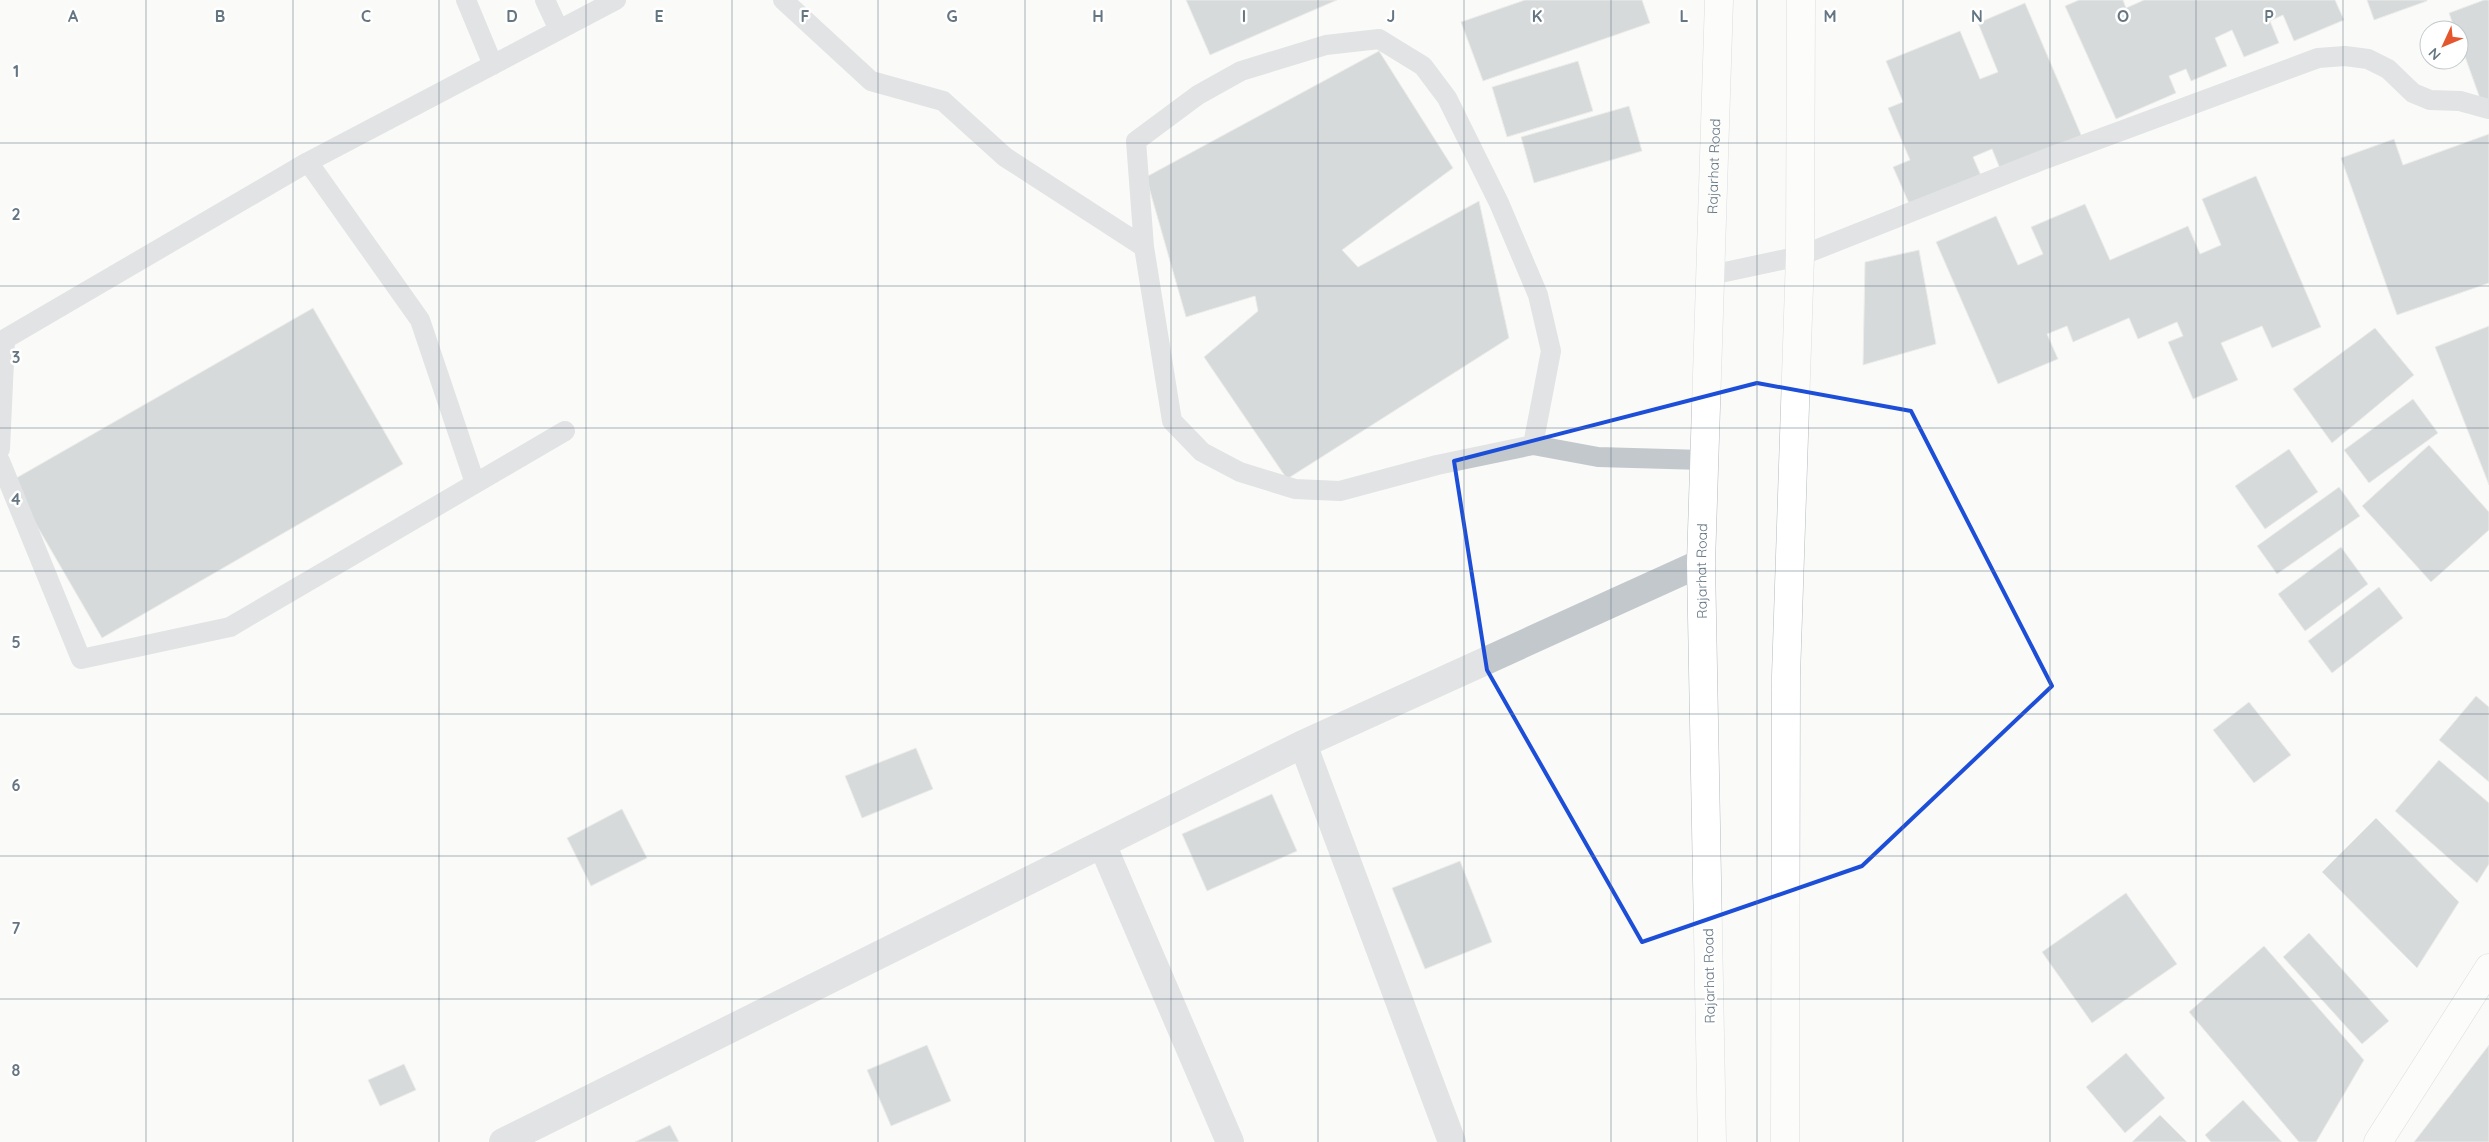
<svg xmlns="http://www.w3.org/2000/svg" width="2489" height="1142" font-family="Quicksand,sans-serif">
	<style>
		.building { fill: #aab3b9; stroke: #dcdcda }
		.lines { fill: none; stroke-linecap: round; stroke-linejoin: round }
		.primary-casing { stroke: #b5babe; stroke-width: 29 }
		.service { stroke: #c3c8cc; stroke-width: 20 }
		.minor { stroke: #c3c8cc; stroke-width: 28 }
		.primary { stroke: #fff; stroke-width: 28 }
		.marked { fill: none; stroke: #1d4ed8; stroke-width: 4; stroke-linejoin: round }
		.grid { fill: none; stroke: #657683; stroke-width: 1; stroke-opacity: 0.55 }
		.labels { text-anchor: middle; stroke-width: 5; stroke-linejoin: round; paint-order: stroke }
		.street-label { font-size: 14px; fill: #657683; stroke: #fff }
		.grid-label { font-size: 16px; text-anchor: middle; font-weight: bold; fill: #657683; stroke: #fff; stroke-width: 5; stroke-linejoin: round; paint-order: stroke }
	</style>
	<rect width="100%" height="100%" fill="#fafaf8"/>
	<!-- building -->
	<path class="building" d="M1186,0H1337L1210,55Z
		M1525,0H1642L1650,23L1483,81L1461,22Z
		M2079,0H2123L2126,8L2144,0H2335L2344,20L2294,41L2283,15L2270,21L2279,43L2244,57L2232,30L2215,38L2227,66L2191,81L2186,69L2169,76L2176,93L2116,119L2065,6Z
		M2367,0H2427V1L2374,20Z
		M2484,0H2489V99L2482,104L2459,40V30H2455L2449,13Z
		M2025,3L2082,137L2001,171L1992,149L1973,157L1982,178L1911,208L1893,167L1910,160L1888,108L1903,102L1886,61L1960,31L1980,79L1998,72L1978,23Z
		M1379,51L1453,168L1342,250L1358,267L1479,201L1509,338L1287,479L1204,357L1258,311L1255,296L1186,317L1146,177Z
		M1578,61L1593,111L1507,137L1492,87Z
		M1629,106L1642,151L1534,183L1521,137Z
		M2489,134V283L2397,315L2341,158L2394,139L2403,165Z
		M2256,176L2321,327L2272,348L2262,326L2221,343L2238,380L2193,399L2168,342L2183,336L2177,322L2138,339L2129,318L2073,342L2067,326L2047,334L2058,359L1998,384L1936,242L1996,216L2018,265L2043,254L2031,227L2085,204L2110,260L2188,226L2200,254L2221,245L2202,199Z
		M1919,250L1936,344L1863,365L1865,262Z
		M313,308L403,464L102,638L11,481Z
		M2489,326V485L2435,347Z
		M2375,328L2414,375L2332,443L2293,389Z
		M2413,399L2438,433L2369,483L2344,450Z
		M2429,445L2489,512V530L2431,582L2362,506Z
		M2289,449L2318,492L2265,529L2235,486Z
		M2339,487L2360,516L2277,574L2257,546Z
		M2341,547L2368,584L2305,631L2278,594Z
		M2379,587L2403,618L2332,673L2308,641Z
		M2476,696L2489,707V782L2439,740Z
		M2249,702L2291,755L2254,783L2213,730Z
		M916,748L933,789L862,818L845,776Z
		M2439,760L2489,803V864L2477,883L2395,811Z
		M1272,794L1297,851L1207,891L1182,834Z
		M622,809L647,858L591,886L567,838Z
		M2376,818L2459,902L2417,968L2322,872Z
		M1460,861L1492,942L1425,969L1392,888Z
		M2126,893L2177,964L2092,1023L2042,952Z
		M2309,933L2389,1021L2362,1044L2283,957Z
		M2264,946L2364,1060L2316,1142H2299L2189,1012Z
		M927,1045L951,1101L891,1126L867,1070Z
		M2489,1045V1142H2414Z
		M2126,1053L2165,1098L2125,1133L2086,1087Z
		M404,1064L416,1090L380,1106L368,1080Z
		M2243,1100L2282,1142H2211L2205,1135Z
		M2160,1115L2187,1142H2132Z
		M670,1125L679,1142H635Z"/>
	<g class="lines">
		<defs>
			<g id="primary">
				<path id="s1" d="M1712,1142L1701,563L1719,0"/>
				<path d="M1785,1142L1786,676L1800,256L1801,0"/>
				<path d="M2378,1142L2489,968"/>
			</g>
		</defs>
		<!-- primary casing -->
		<use href="#primary" class="primary-casing"/>
		<!-- service -->
		<path class="service" d="M466,0L493,65
			M545,0L559,30
			M783,0L871,81L943,101L1005,157L1144,247L1136,141L1198,95L1241,71L1326,45L1379,39L1423,66L1447,98L1499,203L1538,295L1551,351L1533,445L1598,457L1703,460
			M308,162L420,320L475,483
			M1144,247L1172,421L1202,452L1240,472L1295,489L1340,491L1437,465L1533,445
			M1711,275L1800,256L2045,159L2318,58L2345,56L2368,59L2388,69L2413,93L2430,100L2460,101L2489,109
			M5,339L308,162L616,0
			M0,343L5,339L0,449
			M0,461L81,659L230,627L565,431"/>
		<!-- minor -->
		<path class="minor" d="M1303,744L1452,1142
			M1102,844L1230,1142
			M503,1142L1303,744L1701,563"/>
		<!-- primary -->
		<use href="#primary" class="primary"/>
	</g>
	<!-- marked area -->
	<path d="M0 0H2489V1142H0ZM1757,383L1911,411L2052,686L1862,866L1642,942L1487,670L1454,461Z" fill="#fafaf8" fill-opacity=".55" fill-rule="evenodd"/>
	<path class="marked" d="M1757,383L1911,411L2052,686L1862,866L1642,942L1487,670L1454,461Z"/>
	<!-- grid -->
	<path class="grid" d="M146,0V1142M293,0V1142M439,0V1142M586,0V1142M732,0V1142M878,0V1142M1025,0V1142M1171,0V1142M1318,0V1142M1464,0V1142M1611,0V1142M1757,0V1142M1903,0V1142M2050,0V1142M2196,0V1142M2343,0V1142M0,143H2489M0,286H2489M0,428H2489M0,571H2489M0,714H2489M0,856H2489M0,999H2489"/>
	<g class="labels">
		<!-- street labels -->
		<g class="street-label">
			<text dy="5" stroke="none"><textPath href="#s1" startOffset="976">Rajarhat Road</textPath></text>
			<text dy="5" stroke="none"><textPath href="#s1" startOffset="571">Rajarhat Road</textPath></text>
			<text transform="translate(1709 976) rotate(-91)" y="5">Rajarhat Road</text>
		</g>
	</g>
	<g class="grid-label">
		<text x="73" y="22">A</text>
		<text x="220" y="22">B</text>
		<text x="366" y="22">C</text>
		<text x="512" y="22">D</text>
		<text x="659" y="22">E</text>
		<text x="805" y="22">F</text>
		<text x="952" y="22">G</text>
		<text x="1098" y="22">H</text>
		<text x="1244" y="22">I</text>
		<text x="1391" y="22">J</text>
		<text x="1537" y="22">K</text>
		<text x="1684" y="22">L</text>
		<text x="1830" y="22">M</text>
		<text x="1977" y="22">N</text>
		<text x="2123" y="22">O</text>
		<text x="2269" y="22">P</text>
		<text x="16" y="77">1</text>
		<text x="16" y="220">2</text>
		<text x="16" y="363">3</text>
		<text x="16" y="505">4</text>
		<text x="16" y="648">5</text>
		<text x="16" y="791">6</text>
		<text x="16" y="934">7</text>
		<text x="16" y="1076">8</text>
	</g>
	<!-- north arrow -->
	<g transform="translate(2444 45) rotate(226)"><circle r="24" fill="#ffffff" stroke="#c1c8cd"/>
	<path d="M0-4L9 19L0 12L-9 19Z" fill="#e4572e"/>
	<text y="-8" font-size="14" font-weight="bold" text-anchor="middle" fill="#657683">N</text>
	</g>
</svg>
